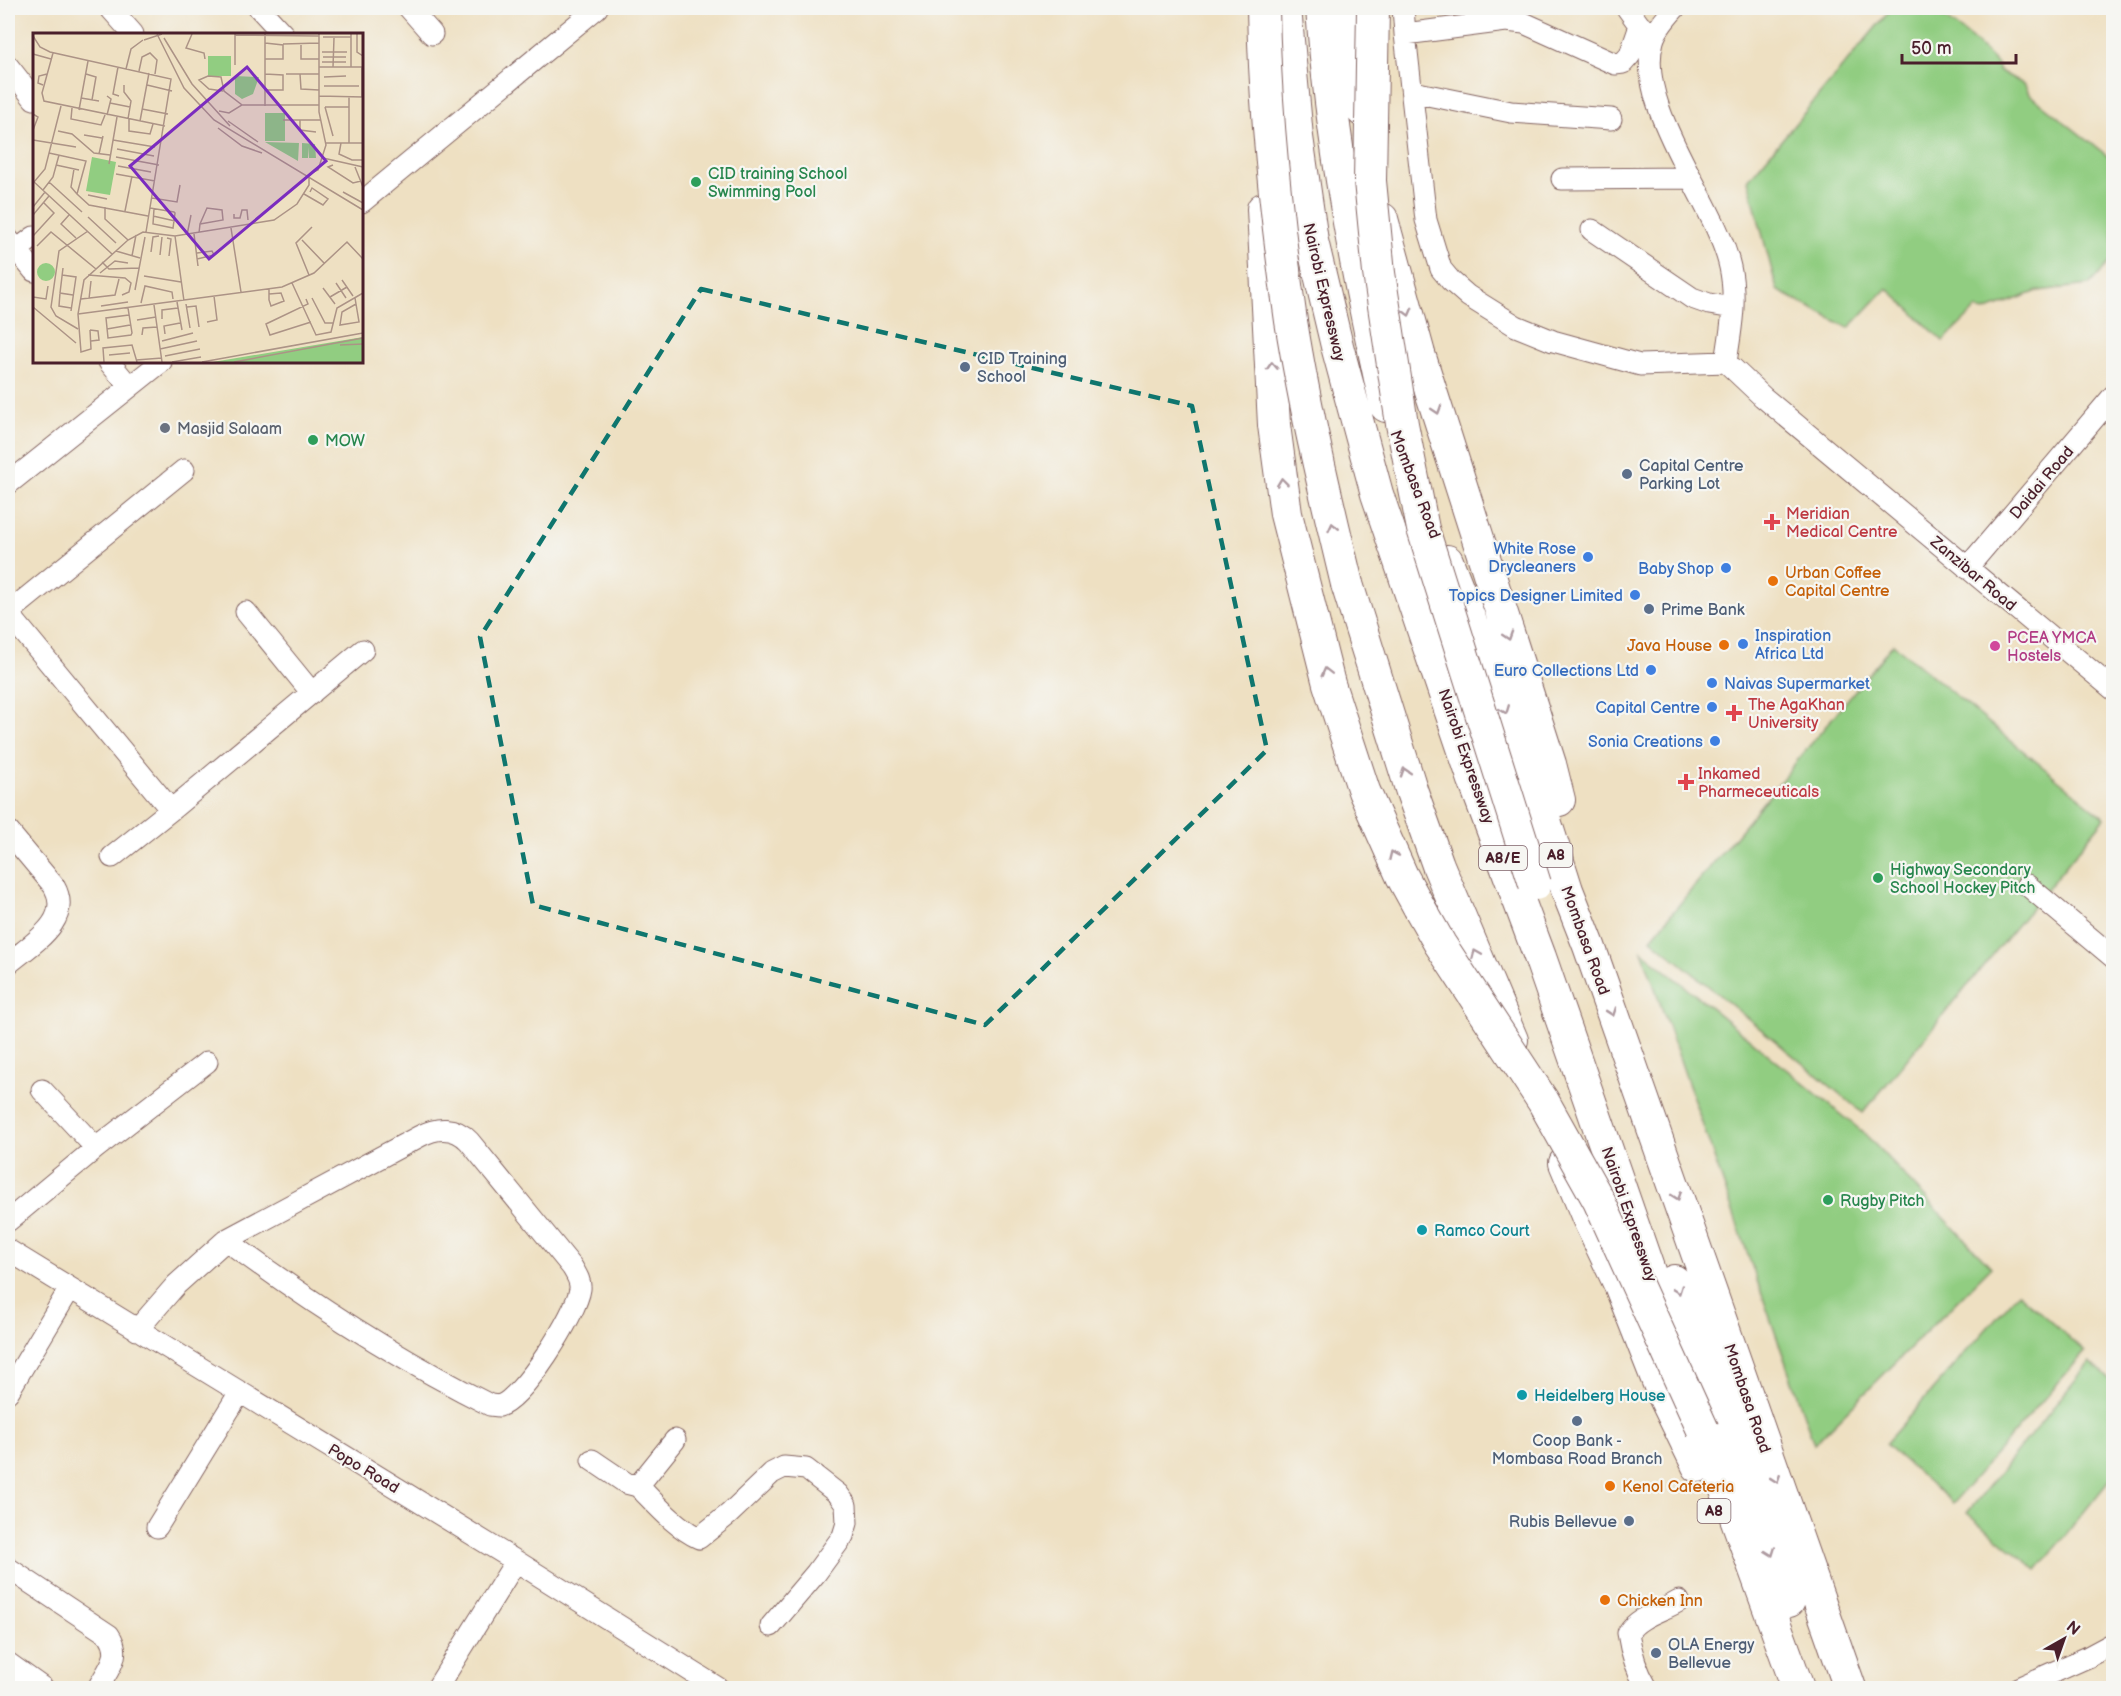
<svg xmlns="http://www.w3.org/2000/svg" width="2121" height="1696" font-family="'Balsamiq Sans',sans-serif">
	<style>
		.green { fill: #91cd81; stroke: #6e7656; stroke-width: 1.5 }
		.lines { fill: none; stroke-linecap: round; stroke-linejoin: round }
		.minor-casing { stroke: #836360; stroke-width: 23 }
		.highway-casing { stroke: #836360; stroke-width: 34 }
		.minor { stroke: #fff; stroke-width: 21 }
		.highway { stroke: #fff; stroke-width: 32 }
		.highway-bridge-casing { stroke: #836360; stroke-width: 34; stroke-linecap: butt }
		.highway-bridge { stroke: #fff; stroke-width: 32 }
		.oneway { stroke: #ae9aa0 }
		.marked { fill: none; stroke: #0f766e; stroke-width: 4.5; stroke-dasharray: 12 8; stroke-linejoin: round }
		.leisure-dot { fill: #2e9e5b; stroke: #f6f6f2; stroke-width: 2 }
		.service-dot { fill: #5c6f8a; stroke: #f6f6f2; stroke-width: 2 }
		.worship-dot { fill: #6b7280; stroke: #f6f6f2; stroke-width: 2 }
		.health-dot { fill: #e0444e; stroke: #f6f6f2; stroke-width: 2 }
		.shop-dot { fill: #3f7fe0; stroke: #f6f6f2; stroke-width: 2 }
		.food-dot { fill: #e8710a; stroke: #f6f6f2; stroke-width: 2 }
		.hotel-dot { fill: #d1479c; stroke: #f6f6f2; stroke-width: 2 }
		.culture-dot { fill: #0f9aa8; stroke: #f6f6f2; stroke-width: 2 }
		.labels { text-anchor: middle; stroke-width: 4.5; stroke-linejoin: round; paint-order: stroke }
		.shield { fill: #f6f6f2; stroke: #7e6067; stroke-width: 1.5 }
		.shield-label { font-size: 15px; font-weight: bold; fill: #4a1f2b }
		.leisure-label { font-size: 16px; fill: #27864d; stroke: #f6f6f2; text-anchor: start }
		.street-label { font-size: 16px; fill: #4a1f2b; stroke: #f6f6f2 }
		.service-label { font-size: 16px; fill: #4e5e75; stroke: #f6f6f2; text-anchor: start }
		.worship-label { font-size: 16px; fill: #5b616d; stroke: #f6f6f2; text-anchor: start }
		.health-label { font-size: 16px; fill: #be3a42; stroke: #f6f6f2; text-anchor: start }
		.shop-label { font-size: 16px; fill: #366cbe; stroke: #f6f6f2; text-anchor: end }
		.food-label { font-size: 16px; fill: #c56008; stroke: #f6f6f2; text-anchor: start }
		.hotel-label { font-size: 16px; fill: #b23c85; stroke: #f6f6f2; text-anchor: start }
		.culture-label { font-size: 16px; fill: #0d838f; stroke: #f6f6f2; text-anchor: start }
		.inset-road { fill: none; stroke: #ac9386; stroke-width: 1.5 }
		.view { fill: #7b2cbf; fill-opacity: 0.15; stroke: #7b2cbf; stroke-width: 3 }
		.inset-edge { fill: none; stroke: #4a1f2b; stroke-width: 3 }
	</style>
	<rect width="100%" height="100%" fill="#f6f6f2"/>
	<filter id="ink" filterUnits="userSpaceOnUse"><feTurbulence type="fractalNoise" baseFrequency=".0167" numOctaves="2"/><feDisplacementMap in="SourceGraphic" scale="12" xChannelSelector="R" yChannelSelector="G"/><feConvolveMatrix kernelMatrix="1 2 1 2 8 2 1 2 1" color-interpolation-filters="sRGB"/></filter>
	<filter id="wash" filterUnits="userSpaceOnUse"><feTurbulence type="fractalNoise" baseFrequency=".008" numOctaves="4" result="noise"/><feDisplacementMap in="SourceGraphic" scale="24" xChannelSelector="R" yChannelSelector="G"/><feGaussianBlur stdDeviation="1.35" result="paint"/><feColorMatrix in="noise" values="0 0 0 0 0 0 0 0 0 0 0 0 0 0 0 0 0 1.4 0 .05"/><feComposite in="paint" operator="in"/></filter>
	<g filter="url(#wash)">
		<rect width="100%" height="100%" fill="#eee0c2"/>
		<!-- green -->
		<path class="green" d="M1892,8H1932L1971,38L1998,64V70L2025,85L2029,94L2110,158L2114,168L2113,258L2089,285L2038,291L1985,311L1976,309L1943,341L1887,288L1849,328L1777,290L1748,180Z
			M1893,644L2105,818L1863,1113L1651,939Z
			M1642,951L1864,1133L1991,1267L1814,1444Z
			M2018,1293L2085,1352L1953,1503L1885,1444Z
			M2090,1362L2113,1382V1476L2037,1570L1967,1513Z"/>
	</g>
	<g filter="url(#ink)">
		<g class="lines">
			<defs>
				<path id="minor" d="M110,8L133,34
					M259,8L283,34
					M409,8L432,34
					M1403,8L1405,34L1426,220L1441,269L1451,281L1468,296L1516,326L1553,341L1640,365L1726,362C1731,330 1737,299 1730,267C1716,202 1634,108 1653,41C1656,29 1667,17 1675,8
					M1627,8L1640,26L1651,32
					M1405,34L1506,21L1524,23L1615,64L1623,63L1630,55L1640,26
					M8,66L34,99
					M1413,92L1511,112L1611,119
					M1562,179L1691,178
					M362,202L597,8
					M1592,230L1692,298L1709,304L1733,308
					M8,239L34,271
					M17,250L34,237
					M109,362L129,386
					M1726,362L1763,397L2114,690
					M8,484L161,362
					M1967,568L2114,395
					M246,612L312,693
					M8,613L171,810L363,650
					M8,613L184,470
					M8,831L54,886C74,921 31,944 8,964
					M112,857L171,810
					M2027,885L2114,958
					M42,1090L96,1148
					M8,1221L96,1148L207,1062
					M8,1250L516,1561L718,1688
					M137,1330L176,1285L226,1240L420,1136C437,1127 455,1126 469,1141L572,1267C576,1274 581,1281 580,1289C577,1313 522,1400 499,1406L490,1405C399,1360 307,1300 226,1240
					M8,1392L69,1290
					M675,1440L638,1486C656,1504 675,1527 699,1538L729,1514L772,1473L784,1467L806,1469L838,1494L846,1505L847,1523L843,1536L816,1573L771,1626
					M592,1460L626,1483L638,1486
					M157,1527L240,1392
					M8,1568L109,1635C123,1655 108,1669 98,1688
					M8,1663L43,1688
					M437,1688L516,1561
					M1647,1688C1637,1671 1631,1653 1628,1633C1638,1616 1663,1611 1679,1601
					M2018,1688L2088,1657L2114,1643"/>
				<path id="highway" d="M1285,8L1297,137L1312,241L1337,346L1377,494L1474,780L1540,957L1667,1323
					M1322,8C1331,142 1357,274 1386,406
					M1352,8L1357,76L1363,111
					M1263,209L1274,425L1286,514L1329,684L1364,791L1402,876L1419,907
					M1382,219L1419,354L1550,764L1559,800
					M1447,561L1531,776L1567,890L1589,946L1850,1688
					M1347,584L1412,792L1438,865L1512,1040
					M1565,1163L1588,1218L1620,1285L1663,1394L1698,1466
					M1674,1281L1789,1601
					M1695,1405L1798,1688"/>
			</defs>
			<!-- minor casing -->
			<use href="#minor" class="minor-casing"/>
			<!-- highway casing -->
			<use href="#highway" class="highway-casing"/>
			<!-- minor -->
			<use href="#minor" class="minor"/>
			<!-- highway -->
			<use href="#highway" class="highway"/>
			<defs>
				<path id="highway-bridge" d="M1263,8C1265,112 1276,217 1291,321C1305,409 1326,497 1347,584
					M1373,8L1370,181L1379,273L1402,424L1423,529L1535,884
					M1419,907L1440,944L1543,1101L1599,1201L1703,1430"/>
			</defs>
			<!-- highway-bridge casing -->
			<use href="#highway-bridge" class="highway-bridge-casing"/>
			<!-- highway-bridge -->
			<use href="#highway-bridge" class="highway-bridge"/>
		</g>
		<!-- one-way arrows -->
		<defs><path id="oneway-chevron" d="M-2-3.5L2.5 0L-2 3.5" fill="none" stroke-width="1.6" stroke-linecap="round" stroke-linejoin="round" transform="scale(1.5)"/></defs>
		<g class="oneway">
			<use href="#oneway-chevron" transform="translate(1408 312) rotate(75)"/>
			<use href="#oneway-chevron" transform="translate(1272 366) rotate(-93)"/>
			<use href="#oneway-chevron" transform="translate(1437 410) rotate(72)"/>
			<use href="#oneway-chevron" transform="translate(1282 482) rotate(-97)"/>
			<use href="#oneway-chevron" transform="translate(1333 527) rotate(-103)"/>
			<use href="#oneway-chevron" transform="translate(1508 636) rotate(72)"/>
			<use href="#oneway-chevron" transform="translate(1326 672) rotate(-104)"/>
			<use href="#oneway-chevron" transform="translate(1505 710) rotate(69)"/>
			<use href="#oneway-chevron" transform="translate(1405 772) rotate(-108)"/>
			<use href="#oneway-chevron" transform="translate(1393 855) rotate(-114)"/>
			<use href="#oneway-chevron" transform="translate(1476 954) rotate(-113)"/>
			<use href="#oneway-chevron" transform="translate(1612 1012) rotate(71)"/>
			<use href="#oneway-chevron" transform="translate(1677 1196) rotate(71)"/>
			<use href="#oneway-chevron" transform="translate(1678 1290) rotate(70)"/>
			<use href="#oneway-chevron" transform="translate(1776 1479) rotate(71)"/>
			<use href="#oneway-chevron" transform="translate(1771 1552) rotate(70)"/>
		</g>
	</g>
	<!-- marked area -->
	<path class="marked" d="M701,289L1192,406L1267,750L985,1025L533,905L480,637Z"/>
	<!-- markers -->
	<g class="leisure-dot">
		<circle cx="696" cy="182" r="6"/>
		<circle cx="313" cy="440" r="6"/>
		<circle cx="1878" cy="878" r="6"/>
		<circle cx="1828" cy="1200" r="6"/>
	</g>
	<g class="service-dot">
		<circle cx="965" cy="367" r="6"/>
		<circle cx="1627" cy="474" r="6"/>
		<circle cx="1649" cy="609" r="6"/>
		<circle cx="1577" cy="1421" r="6"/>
		<circle cx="1629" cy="1521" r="6"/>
		<circle cx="1656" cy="1653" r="6"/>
	</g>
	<circle class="worship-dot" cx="165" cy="428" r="6"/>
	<g class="health-dot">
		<path d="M1769 513h6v6h6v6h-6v6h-6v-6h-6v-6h6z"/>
		<path d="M1731 704h6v6h6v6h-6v6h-6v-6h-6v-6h6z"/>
		<path d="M1683 773h6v6h6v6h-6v6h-6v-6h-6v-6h6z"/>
	</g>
	<g class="shop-dot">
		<circle cx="1588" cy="557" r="6"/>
		<circle cx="1726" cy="568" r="6"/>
		<circle cx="1635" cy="595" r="6"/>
		<circle cx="1743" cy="644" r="6"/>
		<circle cx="1651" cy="670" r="6"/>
		<circle cx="1712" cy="683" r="6"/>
		<circle cx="1712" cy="707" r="6"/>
		<circle cx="1715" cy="741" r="6"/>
	</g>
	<g class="food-dot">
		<circle cx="1773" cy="581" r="6"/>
		<circle cx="1724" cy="645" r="6"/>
		<circle cx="1610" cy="1486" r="6"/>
		<circle cx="1605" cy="1600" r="6"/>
	</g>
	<circle class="hotel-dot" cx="1995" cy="646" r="6"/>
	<g class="culture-dot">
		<circle cx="1422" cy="1230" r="6"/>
		<circle cx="1522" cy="1395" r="6"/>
	</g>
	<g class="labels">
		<!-- shield labels -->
		<g class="shield">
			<rect x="1539.5" y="843" width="33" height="24" rx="4.5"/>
			<rect x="1479" y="846" width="48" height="24" rx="4.5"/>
			<rect x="1697.5" y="1499" width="33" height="24" rx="4.5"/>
		</g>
		<g class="shield-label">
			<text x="1556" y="860">A8</text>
			<text x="1503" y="863">A8/E</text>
			<text x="1714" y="1516">A8</text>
		</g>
		<!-- leisure labels -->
		<g class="leisure-label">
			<text x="708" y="179">CID training School<tspan x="708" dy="18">Swimming Pool</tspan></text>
			<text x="325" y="446">MOW</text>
			<text x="1890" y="875">Highway Secondary<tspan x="1890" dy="18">School Hockey Pitch</tspan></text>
			<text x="1840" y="1206">Rugby Pitch</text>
		</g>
		<!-- street labels -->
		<g class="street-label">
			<text transform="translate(1325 292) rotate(77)" y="6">Nairobi Expressway</text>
			<text transform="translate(2041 482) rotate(-50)" y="6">Daidai Road</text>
			<text transform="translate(1416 484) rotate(69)" y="6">Mombasa Road</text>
			<text transform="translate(1974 573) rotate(40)" y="6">Zanzibar Road</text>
			<text transform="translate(1467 756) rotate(71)" y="6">Nairobi Expressway</text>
			<text transform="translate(1586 940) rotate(70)" y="6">Mombasa Road</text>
			<text transform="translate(1630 1214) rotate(71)" y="6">Nairobi Expressway</text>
			<text transform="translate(1748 1398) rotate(71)" y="6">Mombasa Road</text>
			<text transform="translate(364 1468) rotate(31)" y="6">Popo Road</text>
		</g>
		<!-- service labels -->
		<g class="service-label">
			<text x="977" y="364">CID Training<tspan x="977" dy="18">School</tspan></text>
			<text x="1639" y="471">Capital Centre<tspan x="1639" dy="18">Parking Lot</tspan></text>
			<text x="1661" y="615">Prime Bank</text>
			<text x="1577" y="1446" text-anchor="middle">Coop Bank -<tspan x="1577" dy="18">Mombasa Road Branch</tspan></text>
			<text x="1617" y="1527" text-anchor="end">Rubis Bellevue</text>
			<text x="1668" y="1650">OLA Energy<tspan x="1668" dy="18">Bellevue</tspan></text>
		</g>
		<!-- worship labels -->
		<g class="worship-label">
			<text x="177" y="434">Masjid Salaam</text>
		</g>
		<!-- health labels -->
		<g class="health-label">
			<text x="1786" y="519">Meridian<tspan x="1786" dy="18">Medical Centre</tspan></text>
			<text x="1748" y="710">The AgaKhan<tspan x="1748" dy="18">University</tspan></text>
			<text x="1698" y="779">Inkamed<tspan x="1698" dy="18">Pharmeceuticals</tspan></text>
		</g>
		<!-- shop labels -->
		<g class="shop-label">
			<text x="1576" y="554">White Rose<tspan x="1576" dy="18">Drycleaners</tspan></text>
			<text x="1714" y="574">Baby Shop</text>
			<text x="1623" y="601">Topics Designer Limited</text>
			<text x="1755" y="641" text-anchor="start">Inspiration<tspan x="1755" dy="18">Africa Ltd</tspan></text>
			<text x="1639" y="676">Euro Collections Ltd</text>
			<text x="1724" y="689" text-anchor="start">Naivas Supermarket</text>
			<text x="1700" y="713">Capital Centre</text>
			<text x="1703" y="747">Sonia Creations</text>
		</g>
		<!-- food labels -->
		<g class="food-label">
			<text x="1785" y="578">Urban Coffee<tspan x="1785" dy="18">Capital Centre</tspan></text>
			<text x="1712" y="651" text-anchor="end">Java House</text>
			<text x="1622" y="1492">Kenol Cafeteria</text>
			<text x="1617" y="1606">Chicken Inn</text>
		</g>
		<!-- hotel labels -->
		<g class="hotel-label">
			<text x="2007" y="643">PCEA YMCA<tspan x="2007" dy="18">Hostels</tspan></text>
		</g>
		<!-- culture labels -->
		<g class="culture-label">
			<text x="1434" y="1236">Ramco Court</text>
			<text x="1534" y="1401">Heidelberg House</text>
		</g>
	</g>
	<!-- overview -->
	<g transform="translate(33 33)">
		<rect width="330" height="330" fill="#eee0c2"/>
		<path d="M175,23H198V43H175ZM202,43L226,44L220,61L209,66L202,61ZM232,80H252V108H232ZM232,109L266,110L265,128ZM269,110L282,111L283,125H276V114L275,125H269ZM59,124L83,129L77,162L53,158ZM4 239a9 9 0 1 1 18 0a9 9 0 1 1-18 0ZM330,304V329H180Z" fill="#91cd81"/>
		<path class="inset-road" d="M124,1L151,55L181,87L330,177M159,1L153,15L171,20L172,26M202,1V32M324,1V19L330,23M202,2L286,3M0,3L7,14L17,19L138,46L113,199M290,4H318M131,5L159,51L197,93M111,7L129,1M250,11L286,10M268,12V26H286M289,19H314M20,20L9,60L11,68L132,93M0,21L18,26M290,24H313M232,26H250V12L232,10M289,29H313M85,34L80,61L86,63M286,34H330M300,34L301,5M318,34V1M93,36L98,16L110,7M106,38L109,24L117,20L124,27L122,41M53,41L63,44L59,67M253,41H286M267,41L268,56L286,57M291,44L313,43M10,52L5,50L6,43L14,41M91,52V59L98,68L95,86M114,52L139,58M291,53H326M232,57H250V42L232,41M74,63L78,66L74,82M286,63L330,64M316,64V110M329,64V34M48,65L66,68M77,70L97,74M209,72H286M232,73V1M292,74L300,103M292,74H316M39,75L38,86L68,92L72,82M109,76L135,81M46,77L55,28M186,78L196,80L209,72L191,58L188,44L175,43L166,47L176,56L190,58M0,81L5,84L0,97M96,86V98L117,101L120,91M250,87H288M267,87V97L283,99M107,88L116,40M195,88L225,109M185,95L209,113L229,120M25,98L39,101L61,120L77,122M51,102L69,105M0,107L43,114M80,107L122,114M293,110H330M308,110L306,121L319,127H330M84,116L121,123M16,120L53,128L44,161L56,172L115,183M66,121L70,103M83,124L126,132M290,125L330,134M76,131L84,84M23,132L46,137M300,132L295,134L320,150L328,148M85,133L118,139M322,134L330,154M41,136L38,154L44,161M278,140L285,137L293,112L286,79V1M83,141L122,148M0,148L79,221M1,149L12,136L28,73M16,149L49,179M10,157L20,144L26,122M310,159L330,170M271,161L290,172L295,166L279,155L277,159M55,162L74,166M119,165L144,169L147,152M0,174L12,159M72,174V186L95,207M117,175L141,179L142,180L140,195L120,191L121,176M92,178L99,143M201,181V185H207L209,177H214L215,187M0,182L16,163M36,182L28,191L43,205M120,183L142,188M55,184L83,210M198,195L208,259M166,200L167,191L174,175L189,177L190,187L167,191M161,201L165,233M154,202L158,182M0,203L21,180L11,170M142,203L151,268M134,205L138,206L136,223M269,207L291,230M4,213L18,199L63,236M83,218L107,225M118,219L120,204L126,203M164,220L179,218L181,222L164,226M127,222L129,204M99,223L103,202M69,229L76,236L106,235M30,235L27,260L40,262M67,240L82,228L95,230M29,242L43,244L38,278M55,242L92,245L98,250L96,259L89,262M276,242L263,210L279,194M111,243L148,249M309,247L320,263M259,250L283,302L298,299L304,275L330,260M303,250L313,265M290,255L302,271M236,256V267L238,273L251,268L248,260L236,261M102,257L112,204M27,260L26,273L38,275M0,264L13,266L15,253M297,264L314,254M279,265L292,290H300M322,265L326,289L307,292L309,279L323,271M48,266L82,262L86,246M56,266L58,248M273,266L275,271L233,291L237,302L278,289M144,269L149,297M108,270L112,253L139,259L140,266M153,271L157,295M121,272L129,329M68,273L95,269M0,274L43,310M154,274L163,273L166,294M95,275L99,300L98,302L75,305L73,285L96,282M45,281L249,254L281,240L314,209L330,226M129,286V277L145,275M104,287L123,284M174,289L184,287L181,263M45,296L23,283L18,274L26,218L55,198M74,296L97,292M57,297L58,316L48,319L45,281L51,247L95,207L110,199L142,203L241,187L264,171L276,152V145M57,297L65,298L66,307L58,308M132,301L131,293L147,290M109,302L110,295L124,294M129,308L160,300M307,312L330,311M127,316L164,308M76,322L97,320M132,323L167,316M103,327L129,325M71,329L70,315L99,312L104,329M139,329L168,324M169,329L330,300M201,329L330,305"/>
		<path class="view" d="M214,34L293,128L176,226L97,133Z"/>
		<rect width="330" height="330" class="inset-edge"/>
	</g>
	<!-- margin -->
	<rect width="2121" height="1696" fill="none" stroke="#f6f6f2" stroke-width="30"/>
	<!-- north arrow -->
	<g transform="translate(2064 1639) rotate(40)" stroke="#f6f6f2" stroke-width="4.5" paint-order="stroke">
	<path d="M0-4.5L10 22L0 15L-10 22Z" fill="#4a1f2b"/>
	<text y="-9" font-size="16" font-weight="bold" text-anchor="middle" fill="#4a1f2b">N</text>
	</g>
	<!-- scale -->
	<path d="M1902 54v9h114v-9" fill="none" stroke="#4a1f2b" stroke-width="3"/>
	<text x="1911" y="54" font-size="18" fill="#4a1f2b" stroke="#f6f6f2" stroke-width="4.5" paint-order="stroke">50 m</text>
</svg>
